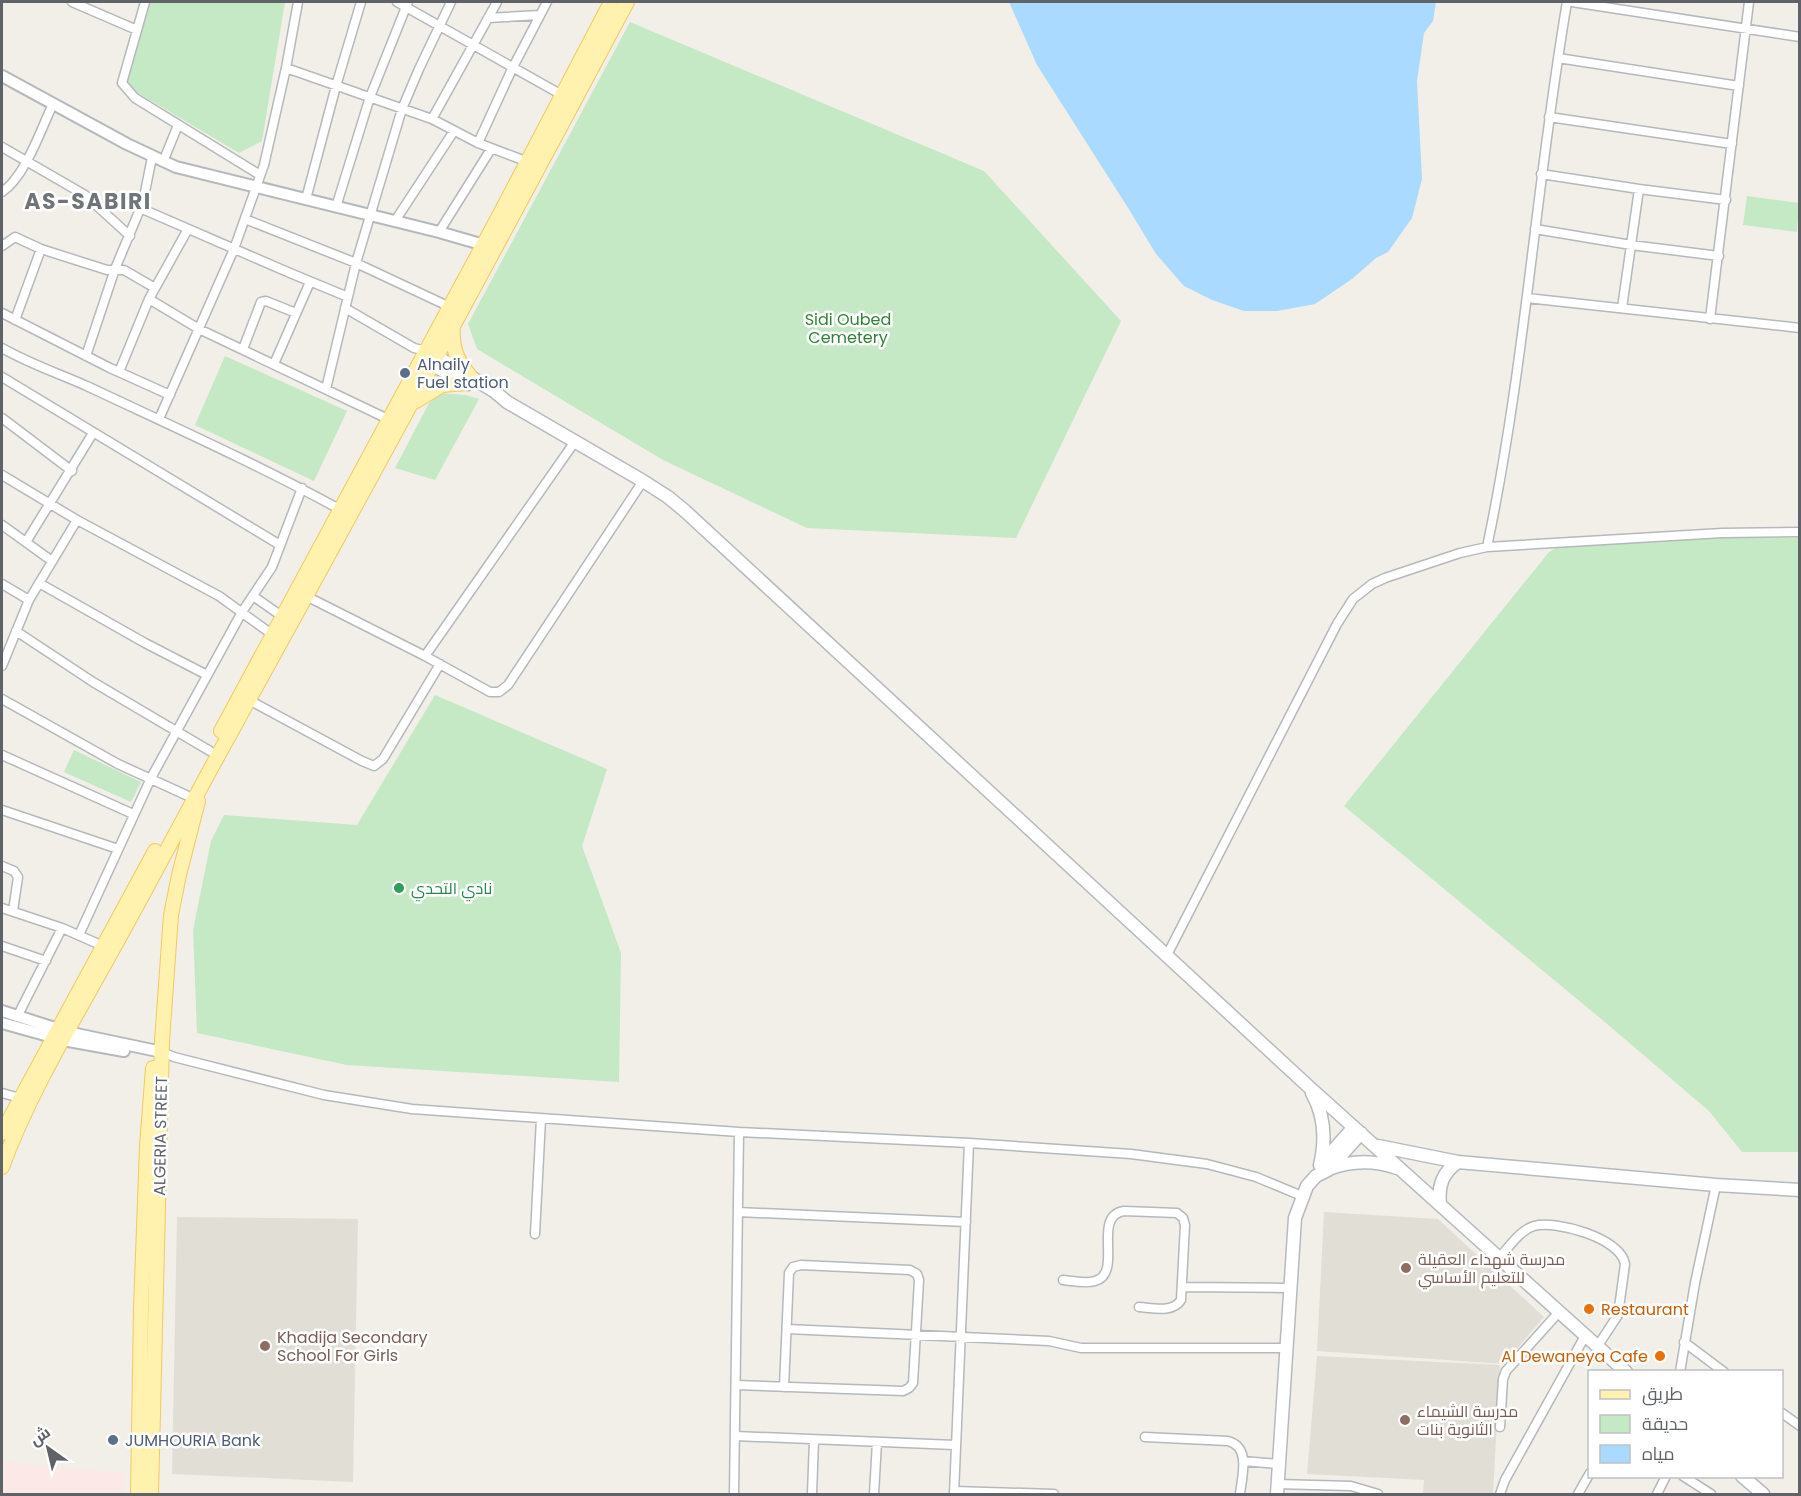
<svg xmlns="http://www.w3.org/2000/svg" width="1801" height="1496" font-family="Poppins,Cairo,sans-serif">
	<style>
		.education { fill: #e1ded6 }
		.medical { fill: #fce8e6 }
		.green { fill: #c5e8c5 }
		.water { fill: #aadaff }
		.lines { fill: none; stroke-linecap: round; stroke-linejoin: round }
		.minor-casing { stroke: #b5b8bc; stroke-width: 11 }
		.tertiary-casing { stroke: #b5b8bc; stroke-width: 14 }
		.secondary-casing { stroke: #b6babf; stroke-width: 15 }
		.primary-casing { stroke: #f2c960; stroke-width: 16 }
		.minor { stroke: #fff; stroke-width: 8 }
		.tertiary { stroke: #fff; stroke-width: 10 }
		.secondary { stroke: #fff; stroke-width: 12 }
		.primary { stroke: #fff2af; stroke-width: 14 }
		.service-dot { fill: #5c6f8a; stroke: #fff; stroke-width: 2 }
		.leisure-dot { fill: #2e9e5b; stroke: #fff; stroke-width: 2 }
		.education-dot { fill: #8d6e63; stroke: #fff; stroke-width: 2 }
		.food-dot { fill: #e8710a; stroke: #fff; stroke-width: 2 }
		.labels { text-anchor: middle; stroke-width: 5; stroke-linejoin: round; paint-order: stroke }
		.park-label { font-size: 16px; fill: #348238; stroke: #fff }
		.service-label { font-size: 16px; fill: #4e5e75; stroke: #fff; text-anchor: start }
		.leisure-label { font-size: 16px; fill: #27864d; stroke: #fff; text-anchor: start }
		.street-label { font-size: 16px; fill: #5f6368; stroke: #fff }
		.education-label { font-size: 16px; fill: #785e54; stroke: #fff; text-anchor: start }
		.food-label { font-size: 16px; fill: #c56008; stroke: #fff; text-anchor: start }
		.district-label { font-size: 22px; font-weight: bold; letter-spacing: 1.5px; fill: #70757a; stroke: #fff }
	</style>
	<rect width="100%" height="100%" fill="#f1efe8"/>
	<!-- education -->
	<path class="education" d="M1324,1212L1438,1219L1544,1317L1504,1364L1317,1351Z
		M177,1217L358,1219L353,1482L172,1474Z
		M1317,1356L1500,1365L1493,1494H1423L1424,1480L1307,1474Z"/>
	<!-- medical -->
	<path class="medical" d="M2,1462L124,1473V1494H2Z"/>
	<!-- green -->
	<path class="green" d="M147,2H285L262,141L239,153L123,84Z
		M630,22L984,171L1121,321L1016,538L807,528L663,460L477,349L468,324Z
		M1747,196L1799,203L1797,232L1743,225Z
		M225,356L347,411L314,481L195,425Z
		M440,393L465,395L479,399L435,480L395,468L429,403Z
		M1738,537L1799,538V1152H1742L1709,1111L1606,1023L1344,806L1549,552L1560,546Z
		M435,695L607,769L582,846L621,953L619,1082L347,1065L197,1033L193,930L211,841L224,815L357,825Z
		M74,750L141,782L131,802L64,772Z"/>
	<!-- water -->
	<path class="water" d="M1009,2H1436L1433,21L1424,33L1417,81L1422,179L1412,218L1388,252L1376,258L1352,279L1315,304L1277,311H1244L1212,300L1184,286L1156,254L1130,211L1037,65Z"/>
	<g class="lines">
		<defs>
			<path id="minor" d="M72,2L137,30
				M145,2L122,83L135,98L260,175
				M397,2L562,95
				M1572,2L1800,37
				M488,18L540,15
				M1558,58L1739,86
				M286,68L432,119L478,143L528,162
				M1549,117L1732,144
				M432,119L497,2
				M478,143L512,69L547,2
				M2,147L85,195L130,236
				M163,162L178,125
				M1541,174L1639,189L1726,200
				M2,192C25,177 41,129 53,104
				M306,199L336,86L361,2
				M336,207L370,97L408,2
				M140,208L290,273L348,297
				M245,219L356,263L450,307
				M395,221L454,131
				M1535,229L1631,245L1719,256
				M439,232L491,149
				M2,246L15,237L41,249L107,270H124L155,288
				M1527,298L1800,328
				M149,299L199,329L390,420
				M345,308L414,348L427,351
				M1622,308L1639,189
				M2,313L110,368L170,395
				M1710,319L1749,2
				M15,320L41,249
				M2,348C30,364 60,374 89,387C174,427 259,465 341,510
				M243,349L261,302L266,301L296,313
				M86,356L115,269L143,202L152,157
				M274,364L310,282
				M119,372L149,299L188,229
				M2,377L280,545
				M326,389L356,263L402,109L419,69L451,2
				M2,418L72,471
				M159,419L234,249L264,165L286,68L298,2
				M2,475L77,520L219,596L273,635
				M2,525L52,561
				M26,542L93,433
				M1487,547C1525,367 1536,183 1567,2
				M39,583L145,643L207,675
				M2,584L29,600
				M253,596L283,617
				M306,596L425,656L490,692H499L508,685L643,481
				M16,631L93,682L210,751
				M425,656L576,440
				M2,666L29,600L77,520
				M2,699L118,764L186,795
				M249,700L362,761L374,766L383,759L440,664
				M2,755L133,814
				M2,810L118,849
				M2,866L14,871L18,877L13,911
				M2,908L62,928L103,946
				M79,935L151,778L242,612L272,567L302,488
				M2,946L46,961
				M1167,955L1337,624L1353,599L1372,584L1385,578L1460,553L1487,547L1722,533L1800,532
				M17,1017L62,928
				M162,1052L174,1057L324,1095L412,1109L739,1132L969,1143L1131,1154L1207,1164L1256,1177L1302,1196
				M2,1093L20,1098
				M738,1212L966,1222
				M535,1234L541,1119
				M1499,1258C1509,1247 1520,1230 1534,1226C1556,1220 1621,1238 1625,1264L1618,1315L1597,1347
				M1063,1280C1072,1281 1086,1284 1095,1281C1124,1273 1091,1216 1124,1211L1177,1213L1183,1218L1185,1225L1181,1300C1173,1313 1153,1308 1139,1307
				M1183,1287L1289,1288
				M787,1329L1049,1341L1081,1348H1286
				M1684,1342L1724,1372
				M1680,1372L1695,1283L1716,1185
				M736,1385L903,1391L909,1388L913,1383L919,1280L917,1274L910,1270L801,1265L793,1267L789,1273L784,1387
				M1782,1413L1800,1426
				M1500,1427L1503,1379L1506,1371L1559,1312
				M735,1436L955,1445
				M1145,1437L1228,1441C1251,1447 1242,1476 1240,1494
				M1243,1461L1279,1464
				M1683,1476L1711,1494
				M1277,1484L1351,1486L1378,1494
				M954,1491L1054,1494
				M734,1494L739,1132
				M812,1494L814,1440
				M874,1494L877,1442
				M954,1494L969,1143
				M1500,1494L1505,1480L1585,1336
				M1578,1494L1590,1473
				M1657,1494L1666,1476"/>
			<path id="tertiary" d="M2,76L127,144L176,167L439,232L484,245
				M2,1011L67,1032L162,1052
				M2,1023L63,1040L124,1051"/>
			<path id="secondary" d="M429,352L494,391L507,402L643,481L668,497L685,511L1309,1087L1626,1372
				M425,361L468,384
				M1312,1093C1325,1116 1326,1140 1320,1165
				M1378,1146L1458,1162L1716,1185L1800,1190
				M1321,1164L1354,1127
				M1329,1169C1352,1160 1374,1160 1397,1168
				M1440,1204C1438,1186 1442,1173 1458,1162
				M1742,1476L1763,1494
				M1277,1494L1295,1218L1307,1186L1316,1176L1328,1170L1361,1133"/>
			<path id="primary" d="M453,326C451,347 457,361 470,376
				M416,401L442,385L466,383
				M221,731L500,214L611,2
				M2,1133L155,851
				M2,1167C30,1091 74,1020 113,949C153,877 191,804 231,732C365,490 497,246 627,2
				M138,1494L141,1309L147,1146L153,1068
				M151,1494L162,1041L171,915L179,875L198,801"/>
		</defs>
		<!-- minor casing -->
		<use href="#minor" class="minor-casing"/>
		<!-- tertiary casing -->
		<use href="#tertiary" class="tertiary-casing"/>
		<!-- secondary casing -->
		<use href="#secondary" class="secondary-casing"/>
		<!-- primary casing -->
		<use href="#primary" class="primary-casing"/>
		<!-- minor -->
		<use href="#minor" class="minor"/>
		<!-- tertiary -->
		<use href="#tertiary" class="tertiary"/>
		<!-- secondary -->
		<use href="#secondary" class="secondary"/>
		<!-- primary -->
		<use href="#primary" class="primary"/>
	</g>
	<!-- markers -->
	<g class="service-dot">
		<circle cx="405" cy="373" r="6"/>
		<circle cx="113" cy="1440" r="6"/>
	</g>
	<circle class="leisure-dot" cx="399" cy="888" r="6"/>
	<g class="education-dot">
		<circle cx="1406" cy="1268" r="6"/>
		<circle cx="265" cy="1346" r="6"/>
		<circle cx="1405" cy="1420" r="6"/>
	</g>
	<g class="food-dot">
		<circle cx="1589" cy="1309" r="6"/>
		<circle cx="1660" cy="1356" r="6"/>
	</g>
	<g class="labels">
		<!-- park labels -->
		<g class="park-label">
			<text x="848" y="325">Sidi Oubed<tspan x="848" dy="18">Cemetery</tspan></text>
		</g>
		<!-- service labels -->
		<g class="service-label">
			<text x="417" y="370">Alnaily<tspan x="417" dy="18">Fuel station</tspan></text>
			<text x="125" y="1446">JUMHOURIA Bank</text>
		</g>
		<!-- leisure labels -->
		<g class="leisure-label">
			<text x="411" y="894">نادي التحدي</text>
		</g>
		<!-- street labels -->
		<g class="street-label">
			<text transform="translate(160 1136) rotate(-89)" y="6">ALGERIA STREET</text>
		</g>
		<!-- education labels -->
		<g class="education-label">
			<text x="1418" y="1265">مدرسة شهداء العقيلة<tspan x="1418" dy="18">للتعليم الأساسي</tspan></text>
			<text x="277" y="1343">Khadija Secondary<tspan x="277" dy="18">School For Girls</tspan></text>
			<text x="1417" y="1417">مدرسة الشيماء<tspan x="1417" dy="18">الثانوية بنات</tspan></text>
		</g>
		<!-- food labels -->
		<g class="food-label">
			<text x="1601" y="1315">Restaurant</text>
			<text x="1648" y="1362" text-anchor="end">Al Dewaneya Cafe</text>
		</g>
		<!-- district labels -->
		<g class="district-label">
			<text x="88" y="209">AS-SABIRI</text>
		</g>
	</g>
	<!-- border -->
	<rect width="1801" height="1496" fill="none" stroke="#5f6368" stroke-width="6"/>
	<!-- legend -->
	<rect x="1588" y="1370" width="195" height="108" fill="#ffffff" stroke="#bfc1c3" stroke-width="1.5"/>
	<rect x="1600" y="1390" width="30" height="9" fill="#fff2af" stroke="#bfc1c3" stroke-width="1.5"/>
	<text x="1642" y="1400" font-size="18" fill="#5f6368">طريق</text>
	<rect x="1600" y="1415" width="30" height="18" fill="#c5e8c5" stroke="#bfc1c3" stroke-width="1.5"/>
	<text x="1642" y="1430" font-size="18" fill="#5f6368">حديقة</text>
	<rect x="1600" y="1445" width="30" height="18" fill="#aadaff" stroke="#bfc1c3" stroke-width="1.5"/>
	<text x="1642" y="1460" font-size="18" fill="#5f6368">مياه</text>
	<!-- north arrow -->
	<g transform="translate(48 1448) rotate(326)" stroke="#ffffff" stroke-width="4.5" paint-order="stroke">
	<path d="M0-4.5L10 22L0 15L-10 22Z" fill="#5f6368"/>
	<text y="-9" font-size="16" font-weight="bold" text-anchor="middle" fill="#5f6368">ش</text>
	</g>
</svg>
